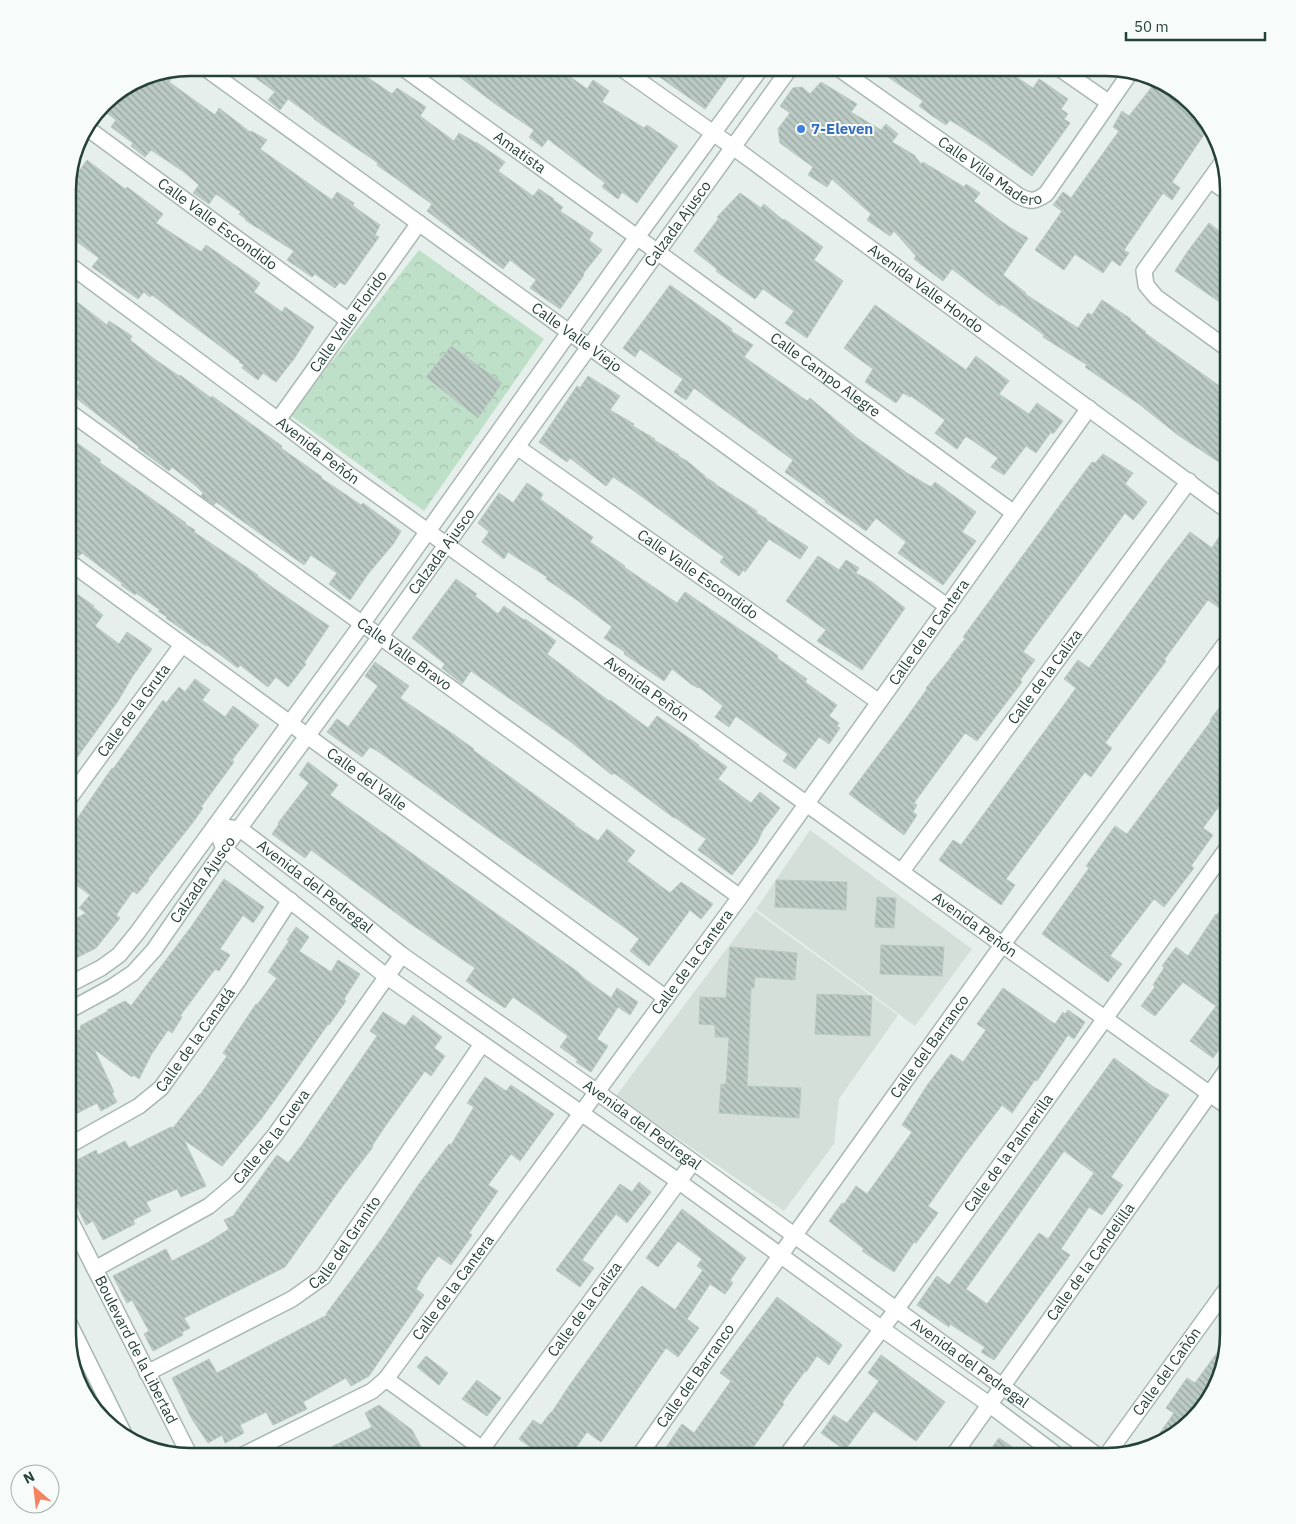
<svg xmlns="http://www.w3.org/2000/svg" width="1296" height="1524" font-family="'IBM Plex Sans',sans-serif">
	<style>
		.built { fill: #d4dfda }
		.park { fill: url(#park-crowns) }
		.building { fill: url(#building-back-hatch); stroke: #b8c9c2; fill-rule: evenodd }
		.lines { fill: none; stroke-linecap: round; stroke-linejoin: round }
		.minor-casing { stroke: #a8b8b2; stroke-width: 18 }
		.tertiary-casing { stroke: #a8b8b2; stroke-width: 18 }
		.minor { stroke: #fff; stroke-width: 15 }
		.tertiary { stroke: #fff; stroke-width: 15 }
		.shop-dot { fill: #3f7fe0; stroke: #f7fbf9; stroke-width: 2 }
		.labels { text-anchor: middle; stroke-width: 4; stroke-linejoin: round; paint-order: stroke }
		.shop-label { font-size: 15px; font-weight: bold; fill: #366cbe; stroke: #f7fbf9; text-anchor: start }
		.street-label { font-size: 15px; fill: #24423a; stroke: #f7fbf9 }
		.rim { fill: none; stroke: #24423a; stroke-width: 2.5 }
	</style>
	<defs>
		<pattern id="park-crowns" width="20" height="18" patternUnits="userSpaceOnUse" patternTransform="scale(1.25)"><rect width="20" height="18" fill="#bfe0c8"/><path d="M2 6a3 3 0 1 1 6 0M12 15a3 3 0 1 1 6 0" fill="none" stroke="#a4c1ad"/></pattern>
		<pattern id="building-back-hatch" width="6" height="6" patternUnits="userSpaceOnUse" patternTransform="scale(1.25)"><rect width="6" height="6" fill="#bbcac4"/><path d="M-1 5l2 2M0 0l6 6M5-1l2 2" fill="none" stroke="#98a6a0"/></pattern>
	</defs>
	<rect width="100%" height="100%" fill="#e6efeb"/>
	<!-- built -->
	<path class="built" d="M810,830L972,949L915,1026L756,909Z
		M755,911L898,1015L839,1099L834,1144L784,1211L616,1096Z"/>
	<!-- park -->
	<path class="park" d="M419,250L544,339L424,511L290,415Z"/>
	<!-- building -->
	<path class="building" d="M242,68H374L367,77L392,94L397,88L426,107L420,116L454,141L459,133L476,143V142L505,162L498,171L533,196L539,189L554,199L553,200L563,207L560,211L593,233L589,240L602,250L583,274L584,275L560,309L530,288L536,280L510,260L503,269L427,211L432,204L377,165L378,163L314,119V118L288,99L280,110L268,100L275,92Z
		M448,68H558L587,89L593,80L609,91L602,102L644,128L647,125L678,146L637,203L622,192L618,199L602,187L605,183L548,139L542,147L529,137L534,130L494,103Z
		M647,68H734L705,109Z
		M875,68H1003L1033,88L1039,79L1068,99L1061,109L1068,114L1064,119L1070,123L1032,176L984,142L950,120L946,125L931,115L919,106L923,101Z
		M177,70L169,82L215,115L219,108L250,132L251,131L267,140L260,149L332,200L337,192L354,203L353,206L380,225L375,235L379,237L345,285L340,282L335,288L315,274L312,277L287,260L294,251L245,220L246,219L239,214L241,212L216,194L209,204L193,193L199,185L184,172L151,150L145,157L131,146L133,143L111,127L116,120L104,111L110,103L107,101L109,98L144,77Z
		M821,82L857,104L851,112L881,130L886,124L898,134L892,142L914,155L921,164L923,162L964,187L966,184L980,193L974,201L1009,227L1028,238L1003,275L1026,293L1025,294L1078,328L1088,313L1092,315L1102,300L1131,319L1130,320L1146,332L1145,333L1228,392V468L1178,435L1139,404L1085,367L1087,365L1043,337L1044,335L1001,304L1000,306L952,269L943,281L914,259L916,256L894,231L890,236L867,220L871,214L832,179L827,187L808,175L813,167L780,143L778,129L790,113L780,106L793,88L802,87L810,94Z
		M1155,83L1160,86L1162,83L1167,84L1203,116L1207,124L1202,131L1205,133L1172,182L1180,188L1172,200L1163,193L1124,250L1129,253L1120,266L1112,260L1103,273L1075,254L1064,270L1035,250L1062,211L1053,205L1063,192L1071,198L1119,131L1113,127L1122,111L1129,116Z
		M87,160L125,189L127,187L163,214L156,223L201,252L206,245L222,256L260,283L254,292L282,312L285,307L314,327L294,359L276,382L263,373L258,380L242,368L244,365L239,362L240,361L152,295L150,297L144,292L138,299L92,267L99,258L68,235V182L73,165L80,170Z
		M740,193L761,208L764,204L783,220L784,219L823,247L814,260L843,281L807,338L785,323L794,311L763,289L755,299L716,271L717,269L694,251L719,218L717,217Z
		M1209,223L1228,238V308L1175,271L1188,251Z
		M670,285L732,329L731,331L753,345L744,357L807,401L810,398L857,438L907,473L931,487L935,482L976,512L962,532L976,541L943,585L898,553L906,542L876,518L866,531L825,502L826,501L785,472L793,460L694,388L686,400L674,392L683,379L640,349L635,357L623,348Z
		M68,295L107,325L109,321L123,330L132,336L130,340L153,358L179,376L180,375L211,398L212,396L282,446L281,448L322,477L321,478L361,505L363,503L401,531L394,543L368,574L350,600L329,584L337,573L311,555L304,565L216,502L214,505L201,496L203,493L196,486L172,467L169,471L138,448L139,447L71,394L80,382L68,374Z
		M875,305L966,370L976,356L1009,381L999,394L1029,414L1037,403L1063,421L1053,434L1051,432L1036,453L1026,446L1004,475L991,467L998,458L966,436L957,449L935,433L945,420L911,396L910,397L903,393L896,403L865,382L873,369L844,348Z
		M451,346L502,383L478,418L426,377Z
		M588,376L620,396L610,410L634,424L633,426L655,439L654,440L679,455L678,456L687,461L705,476V477L715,483V484L757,511L756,513L767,519L766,520L808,547L800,559L769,539L745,572L743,570L739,576L720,562L724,557L630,488L613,477L606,486L570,458L567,462L539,442L577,386L580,388Z
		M77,443L101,460L99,462L186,523L185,524L195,530L194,532L258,575L257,576L276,590L329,626L304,663L306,664L288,687L276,677L268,687L240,665L238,668L207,645L206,646L166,618L167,617L158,611L160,610L136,593L135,595L121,585L123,584L82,553L79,556L68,548V457Z
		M1103,454L1133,473L1125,484L1147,502L1133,520L1125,513L1030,642L1023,652L1035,660L1020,680L1022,682L977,741L965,733L914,803L917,805L913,812L917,815L904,835L849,794L907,717L927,689L926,688L952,656H951L965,639L963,637L1068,494L1092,462L1095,463Z
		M527,483L543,494L540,499L593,537L590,542L625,566L624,567L677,603L685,592L770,650L778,656L777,658L807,679L805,682L837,705L829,716L839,723L837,726L840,728L829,744L819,737L795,769L783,761L788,754L736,716L729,727L715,717L723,706L699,687L698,688L691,684L672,669L664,681L624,654L625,652L604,638L612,627L577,600L546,579L547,577L508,552L504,559L482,542L489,532L478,523L499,493L513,503Z
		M1228,523V614L1208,600L1164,660L1166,661L1105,743L1112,748L1091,777L1085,772L1006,879L1015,885L1001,905L939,860L953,840L961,845L1066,702L1076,688L1064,679L1078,660L1089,668L1165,564L1190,532L1212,548Z
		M818,556L839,570L846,560L859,568L856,573L872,582L905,608L862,670L817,641L826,630L786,601Z
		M456,579L477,594L475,596L498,614L504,606L524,620L525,619L556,641L547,654L609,701L610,700L648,728L657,716L699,745L698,746L727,767L718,779L751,803L760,792L780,808L763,830L757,843L732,875L698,850L706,839L674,817V818L614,773L612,775L571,742L471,671L462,684L442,668L445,664L412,638Z
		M77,594L94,606L93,607L103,615L95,626L119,644L127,632L152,649L132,677L118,701L68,770V607Z
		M375,662L409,686L400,698L453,734L474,749L473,750L575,824L574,825L598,841L607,829L635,851L627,861L670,893L681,882L713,904L701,919L690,910L649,966L630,951L639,939L628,930L379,752L370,747L362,757L327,732L337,719L348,727L378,686L365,676Z
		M195,679L210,690L202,700L225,717L233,706L259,725L232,760L234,762L201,807L203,808L194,821L148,879L149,880L137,894L133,891L116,915L120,918L96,948L68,962V923L86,913L79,908L90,895L68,879V832L112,768L113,769L163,700L166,703L179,687L185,692Z
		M1228,696V794L1203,828L1213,835L1191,866L1194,868L1164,907L1154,899L1110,956L1122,964L1108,982L1042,934L1089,868L1086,866L1115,826L1127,834L1211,721L1210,720Z
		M308,762L338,785L330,795L578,972L585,979L611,998L617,988L638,1002L630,1015L618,1007L597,1039L608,1046L591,1072L576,1062L578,1060L560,1047L568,1036L513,997L505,1008L485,995L466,981L475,968L411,924L311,850L305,858L272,834L279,824L278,823L309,783L299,775Z
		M224,879L264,907L253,923L243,915L220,949L230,955L219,971L215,969L180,1016L182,1017L172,1033L168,1030L151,1055L139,1079L134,1075L132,1077L94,1049L114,1092L112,1093L117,1102L101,1111L97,1103L68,1118V1035L81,1029L80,1026L108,1011L107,1010L125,1001L131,1006L191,927Z
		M776,880L847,882L846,910L775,907Z
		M877,897L896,898L894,928L875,927Z
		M1228,899V1037L1213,1058L1190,1041L1216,1006L1209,1001L1183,982L1155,1016L1141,1006L1155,987L1153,985L1164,968L1162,966L1176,947L1188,956L1216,914L1217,915Z
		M296,927L309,937L299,951L331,972L338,960L360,974L344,999L346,1001L329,1025L328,1024L290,1079L261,1119L222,1166L184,1140L206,1186L181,1197L177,1189L146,1202L151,1211L133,1220L135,1224L103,1240L93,1221L86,1225L68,1188V1165L96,1150L98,1155L125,1141L129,1148L171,1127L173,1128L199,1095H200L227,1056L223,1053L256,1004L257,1005L277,978L268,972L289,941L287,940Z
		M881,945L944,947L942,976L880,974Z
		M730,947L797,953L795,980L755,977L754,988H751L747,1086L801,1088L799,1118L719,1113L721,1084H726L729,1037H715V1025L699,1024L700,997L726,998Z
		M1003,988L1055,1024L1063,1012L1065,1014L1068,1010L1085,1022L1074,1039L1068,1035L1037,1081L1035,1080L1012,1113L1002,1105L964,1155L928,1206L938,1213L916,1243L914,1242L894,1272L862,1251L864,1249L829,1221L842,1203L844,1204L856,1186L867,1194L912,1132L902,1125L928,1084L951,1054L963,1062L986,1030L977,1024Z
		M817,994L872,996L870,1036L815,1034Z
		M383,1012L405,1026L413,1015L442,1037L434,1048L445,1056L431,1076L425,1071L386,1125L372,1146L373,1147L342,1187L285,1267L184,1318L190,1328L182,1332L183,1335L153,1351L144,1334L149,1331L132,1300L127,1303L113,1276L166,1249L172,1261L207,1243L229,1229L224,1220L233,1216L277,1155L288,1163L302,1145L377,1036L370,1031Z
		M1114,1058L1155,1088L1169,1095L1111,1177L1123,1185L1102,1215L1089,1207L1061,1249L1070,1255L994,1360L981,1352L985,1347L950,1324L949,1327L917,1305L937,1276L949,1285ZM1064,1151L1094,1173L1048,1239L1039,1233L987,1304L966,1289Z
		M485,1077L506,1091L511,1085L554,1114L520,1161L511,1154L488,1185L498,1191L469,1233L472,1235L451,1265L438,1256L423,1277L416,1289L424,1295L369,1376L351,1386L346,1378L303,1402L307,1409L273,1425L266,1412L240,1425L244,1433L225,1443L222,1435L208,1443L192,1419L172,1378L209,1359L217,1373L327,1315L326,1314L381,1240L419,1184L449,1144L451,1145L474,1107L467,1103Z
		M639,1182L651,1192L627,1223L616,1214L597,1239L582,1260L594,1268L580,1287L556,1270L620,1184L632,1192Z
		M682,1209L746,1258L730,1280L733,1283L725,1294L710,1284L687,1319L699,1328L678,1357L666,1348L601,1442L587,1432L570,1456H543L519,1439L533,1420L541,1425L551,1412H552L569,1386L639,1289L642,1286L675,1310L703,1270L697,1266L702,1259L678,1241L658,1267L646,1258Z
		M777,1297L842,1345L829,1365L817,1356L806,1372L805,1371L782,1403L784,1404L774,1418L747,1456H660L682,1424L694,1433L731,1381L720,1373Z
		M1227,1339L1216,1388L1180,1431L1150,1447L1174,1413L1166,1408L1187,1378L1195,1383Z
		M881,1355L945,1402L916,1441L874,1411L845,1450L821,1433L834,1415L847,1423L869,1395L879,1381L868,1373Z
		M426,1356L448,1373L439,1385L417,1367Z
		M477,1380L501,1398L487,1416L462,1399Z
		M379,1405L412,1430L426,1456H313L372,1427L365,1413Z
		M999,1438L1026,1456H986Z"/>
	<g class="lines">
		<defs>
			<g id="minor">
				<path id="s1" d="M205,68L948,607"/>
				<path id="s2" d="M403,68L637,237L1014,513"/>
				<path id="s3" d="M838,68L1019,196C1031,202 1034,202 1046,194L1130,73"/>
				<path d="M1059,68L1108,102"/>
				<path id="s4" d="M87,128L349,321"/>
				<path d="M1224,160L1144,271L1146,285L1156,297L1228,349"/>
				<path d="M1210,180L1228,193"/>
				<path id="s5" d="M68,264L278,420L348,474L1228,1107"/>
				<path id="s6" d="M68,411L740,897"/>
				<path id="s7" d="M278,420L419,223"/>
				<path id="s8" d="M517,447L879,702"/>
				<path id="s9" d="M68,561L666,998"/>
				<path id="s10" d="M68,800L182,645"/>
				<path id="s11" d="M902,871L1189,481"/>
				<path id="s12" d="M68,1146L139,1106L161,1088L237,982L290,900"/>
				<path id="s13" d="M95,1269L209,1206L235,1184L275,1135L402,955"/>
				<path id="s14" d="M147,1373L292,1299L323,1277L482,1044"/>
				<path d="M386,1379L492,1456"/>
				<path id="s15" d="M241,1456L372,1391L386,1379L740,897L1089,408"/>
				<path id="s16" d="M474,1456L482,1449L693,1162"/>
				<path id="s17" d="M639,1456L794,1236L1003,944L1228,640"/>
				<path id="s18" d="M786,1456L896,1310L1228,847"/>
				<path id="s19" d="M953,1456L1228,1068"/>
				<path id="s20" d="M1058,1456L990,1405L882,1329L678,1181L386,976L224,849L215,826L240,829L326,894L402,955L597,1092L1098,1456"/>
				<path id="s21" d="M1106,1456L1228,1287"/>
			</g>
			<g id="tertiary">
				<path id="s22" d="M621,68L733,147L1228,511"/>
				<path d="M68,985L101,968L119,955L137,933L362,624L637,237L761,68"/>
				<path id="s23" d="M68,1011L112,987L133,973L154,950L224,849L380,637L790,68"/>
				<path id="s24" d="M68,1216L190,1456"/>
				<path d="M68,1321L124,1434"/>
			</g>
		</defs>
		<!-- minor casing -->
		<use href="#minor" class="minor-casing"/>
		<!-- tertiary casing -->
		<use href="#tertiary" class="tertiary-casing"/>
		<!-- minor -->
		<use href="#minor" class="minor"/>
		<!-- tertiary -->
		<use href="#tertiary" class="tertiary"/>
	</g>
	<!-- markers -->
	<circle class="shop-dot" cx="801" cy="129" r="5"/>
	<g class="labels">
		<!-- shop labels -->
		<g class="shop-label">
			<text x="811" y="134">7-Eleven</text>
		</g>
		<!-- street labels -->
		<g class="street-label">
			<text dy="5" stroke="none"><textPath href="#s2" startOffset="144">Amatista</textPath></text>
			<text dy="5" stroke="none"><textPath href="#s3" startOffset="185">Calle Villa Madero</textPath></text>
			<text dy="5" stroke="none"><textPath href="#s4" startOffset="162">Calle Valle Escondido</textPath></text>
			<text dy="5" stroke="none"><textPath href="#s23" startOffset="1002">Calzada Ajusco</textPath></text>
			<text dy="5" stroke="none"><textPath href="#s22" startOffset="376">Avenida Valle Hondo</textPath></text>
			<text dy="5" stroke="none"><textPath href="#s7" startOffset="121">Calle Valle Florido</textPath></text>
			<text dy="5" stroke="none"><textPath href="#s1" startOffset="459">Calle Valle Viejo</textPath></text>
			<text dy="5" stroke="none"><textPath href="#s2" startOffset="522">Calle Campo Alegre</textPath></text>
			<text dy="5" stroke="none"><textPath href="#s5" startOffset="312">Avenida Peñón</textPath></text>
			<text dy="5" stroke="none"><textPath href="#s23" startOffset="598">Calzada Ajusco</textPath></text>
			<text dy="5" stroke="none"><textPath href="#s8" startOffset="221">Calle Valle Escondido</textPath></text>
			<text dy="5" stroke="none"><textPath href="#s15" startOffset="1088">Calle de la Cantera</textPath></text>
			<text dy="5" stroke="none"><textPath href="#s6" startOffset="415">Calle Valle Bravo</textPath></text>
			<text dy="5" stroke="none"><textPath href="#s11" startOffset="241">Calle de la Caliza</textPath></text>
			<text dy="5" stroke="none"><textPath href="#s5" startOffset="718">Avenida Peñón</textPath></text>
			<text dy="5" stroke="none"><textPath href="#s10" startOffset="111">Calle de la Gruta</textPath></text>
			<text dy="5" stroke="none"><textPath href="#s9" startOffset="370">Calle del Valle</textPath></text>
			<text dy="5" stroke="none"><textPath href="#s23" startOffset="192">Calzada Ajusco</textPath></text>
			<text dy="5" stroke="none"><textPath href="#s20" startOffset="1176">Avenida del Pedregal</textPath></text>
			<text dy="5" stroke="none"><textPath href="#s5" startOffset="1122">Avenida Peñón</textPath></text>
			<text dy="5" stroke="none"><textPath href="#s15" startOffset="682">Calle de la Cantera</textPath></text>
			<text dy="5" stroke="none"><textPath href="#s12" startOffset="169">Calle de la Canadá</textPath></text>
			<text dy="5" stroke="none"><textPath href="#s17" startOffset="502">Calle del Barranco</textPath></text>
			<text dy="5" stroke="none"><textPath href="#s20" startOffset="1581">Avenida del Pedregal</textPath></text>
			<text dy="5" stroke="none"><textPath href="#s13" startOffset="224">Calle de la Cueva</textPath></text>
			<text dy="5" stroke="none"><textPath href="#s18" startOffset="376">Calle de la Palmerilla</textPath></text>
			<text dy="5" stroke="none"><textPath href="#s14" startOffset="241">Calle del Granito</textPath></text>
			<text dy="5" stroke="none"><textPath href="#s19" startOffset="238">Calle de la Candelilla</textPath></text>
			<text dy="5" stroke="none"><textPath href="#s15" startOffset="278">Calle de la Cantera</textPath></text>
			<text dy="5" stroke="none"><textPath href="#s16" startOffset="184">Calle de la Caliza</textPath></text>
			<text dy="5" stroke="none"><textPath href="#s24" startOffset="150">Boulevard de la Libertad</textPath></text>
			<text dy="5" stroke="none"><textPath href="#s20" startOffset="1986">Avenida del Pedregal</textPath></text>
			<text dy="5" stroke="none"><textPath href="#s21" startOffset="104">Calle del Cañón</textPath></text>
			<text dy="5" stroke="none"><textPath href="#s17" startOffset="98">Calle del Barranco</textPath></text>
		</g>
	</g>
	<!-- crop -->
	<path d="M0 0H1296V1524H0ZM190 76H1106A114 114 0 0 1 1220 190V1334A114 114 0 0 1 1106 1448H190A114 114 0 0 1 76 1334V190A114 114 0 0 1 190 76Z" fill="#f7fbf9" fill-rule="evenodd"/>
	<path class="rim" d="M190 76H1106A114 114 0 0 1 1220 190V1334A114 114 0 0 1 1106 1448H190A114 114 0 0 1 76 1334V190A114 114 0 0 1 190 76Z"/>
	<!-- north arrow -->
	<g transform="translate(35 1489) rotate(332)"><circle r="24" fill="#f7fbf9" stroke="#a3b1ad"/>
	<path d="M0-4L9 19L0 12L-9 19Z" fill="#f4845f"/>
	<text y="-8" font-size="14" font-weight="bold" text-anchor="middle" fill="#24423a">N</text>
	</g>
	<!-- scale -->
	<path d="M1126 32v8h139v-8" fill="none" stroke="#24423a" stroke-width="2.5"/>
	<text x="1134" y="32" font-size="15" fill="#24423a" stroke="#f7fbf9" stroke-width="4" paint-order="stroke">50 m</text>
</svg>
